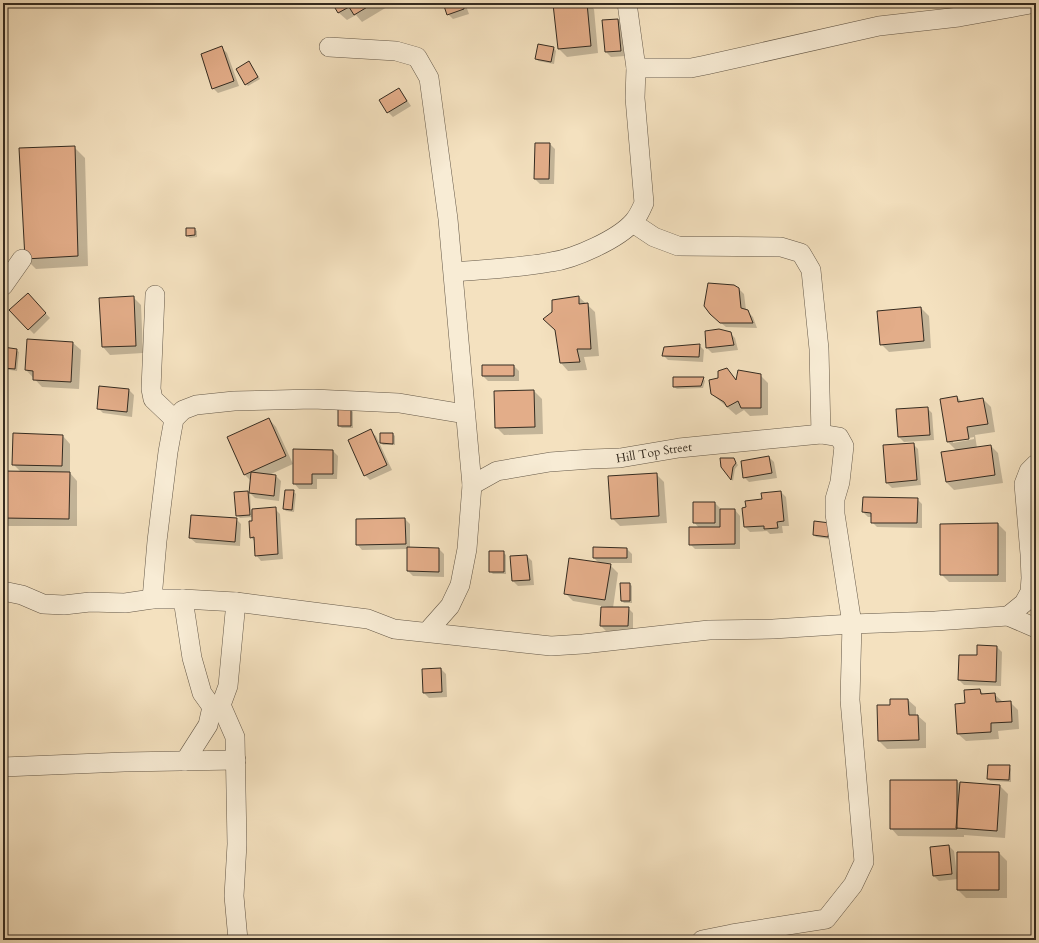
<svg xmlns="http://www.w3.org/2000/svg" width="1039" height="943" font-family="Cardo,serif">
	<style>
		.shadow { fill: #0003; fill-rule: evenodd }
		.building { fill: #e3ad89; stroke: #342b20 }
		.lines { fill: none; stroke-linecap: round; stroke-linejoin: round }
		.street-casing { stroke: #645848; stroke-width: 20 }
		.street { stroke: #f8ecd5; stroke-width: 19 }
		.labels { text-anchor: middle; stroke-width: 3; stroke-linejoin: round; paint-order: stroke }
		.street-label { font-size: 12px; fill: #342b20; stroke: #f8ecd5 }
	</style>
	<rect width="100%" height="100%" fill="#f4e1bf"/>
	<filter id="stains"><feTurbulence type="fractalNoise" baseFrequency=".005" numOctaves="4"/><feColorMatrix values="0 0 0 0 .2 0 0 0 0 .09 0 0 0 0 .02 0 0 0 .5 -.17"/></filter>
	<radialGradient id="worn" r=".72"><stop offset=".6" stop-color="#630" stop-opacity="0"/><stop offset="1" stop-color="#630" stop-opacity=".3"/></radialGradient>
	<!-- shadow -->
	<path class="shadow" d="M333,3H385L387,7L362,22L356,15L347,20L339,13Z
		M444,3H465L469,14L453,19L448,14Z
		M573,3H587L594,9L598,53L567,57L559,49Z
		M618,20L623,25L625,56L611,57L606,52Z
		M1034,38H1036V47Z
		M538,45L554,48L556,51L554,64L538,61L536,58Z
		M222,48L227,53L239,86L218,93L213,88Z
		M251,65L260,79L248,86L246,84Z
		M398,89L403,94L411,106L393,117L388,112L380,100Z
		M550,144L555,149L554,184H540L535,179Z
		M74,147L85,158L88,266L36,269L26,259Z
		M187,229H194L197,231V237L190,238L187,236Z
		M739,289L744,294L746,310L753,317L757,328L726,327L716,319Z
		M133,297L141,305L143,353L110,355L103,347Z
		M579,297L595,312L599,356L584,357L587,370L568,371L561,363Z
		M32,299L50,318L34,334L29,329Z
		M921,308L929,316L931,348L889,352L881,344Z
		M730,333L735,338L738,350L712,353L707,348Z
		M28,340L73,343L81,350L79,389L42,387L26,370Z
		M699,345L704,350L703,362L668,360L663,355Z
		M3,348L16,350L19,352L17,371L3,369Z
		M514,366L519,371V381H488L483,376Z
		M727,370L737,380L760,375L768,383V415L750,416L744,410L736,415L712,394L718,379Z
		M703,378L705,381L703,388L677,389L674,387Z
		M100,387L129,390L134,395L132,417L103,413L98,408Z
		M534,391L542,399L543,434L504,435L496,427L495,392Z
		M957,397L962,402L983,399L991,407L995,432L975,435L977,448L991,446L998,453L1003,483L954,490L946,482L957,451L948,442L941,400ZM974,437V439L953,443V441Z
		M927,408L932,413L934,440L904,442L899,437Z
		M351,409L353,412V428H342L339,426Z
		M269,419L276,427L293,464L269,475L276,476L281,481L279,501L255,498L250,493L251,481L245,475Z
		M370,431L376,436L392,470L370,480L365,475Z
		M393,434L395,436V445H383L381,443Z
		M63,436L70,444V473L77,481V526H3V472H21L13,464Z
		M913,444L918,449L921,485L892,488L887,483Z
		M333,451L338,456L337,479H317V489H299L294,483Z
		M769,457L774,462L777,478L749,482L744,477Z
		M733,459L738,465L735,469L733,481L721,467Z
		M656,474L664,482L667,523L620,526L612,518Z
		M293,491L296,494L294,512L286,511L284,509Z
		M247,492L250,494L251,510L275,509L280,514L283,559L261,561L256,555L255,542L251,537L253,517L240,518L237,515Z
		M781,492L786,497L789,526H782L783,533L770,534L767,531L750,532L745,527L743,509L747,508L763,500L762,494Z
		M917,499L922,504V528L877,527L872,522V517H868L863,512Z
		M715,503L720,508V510H735L740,516V549H695L690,544L699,528L694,522Z
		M236,519L241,524L240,546L196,543L190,538Z
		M405,519L410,524V548L439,549L444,554V577L413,576L408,571V549L362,550L357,544Z
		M829,524L830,539L816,537L814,535Z
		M998,524L1006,532V582H949L941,574Z
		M627,549L632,554V563H602V564L610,565L618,573L613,608H628L633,613V631H606L601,626L608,607L573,601L565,593L600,564L594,558Z
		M503,552L506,555V574H493L490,571Z
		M527,556L532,561L534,585L518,586L513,581Z
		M630,584L632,586V603H624L622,601Z
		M978,646L997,647L1002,652L1001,686L964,685L959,680L978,656Z
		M441,669L446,674L447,697L429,698L424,693Z
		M980,690L984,695L994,694L1003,702H1010L1018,710L1019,729L998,731L999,739L966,741L958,734L966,704Z
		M891,700H908L916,707V716H918L926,723V748L887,749L879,741L878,706H891Z
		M1009,766L1011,769V782L990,781L988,779Z
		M957,781L960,785L1000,786L1008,794L1005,838L964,835V837L898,836L891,828Z
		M949,846L954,851L957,875L999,853L1007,861V898H966L958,890V879L939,881L934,876L931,848Z"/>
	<!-- building -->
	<path class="building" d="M332,3H374L354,15L349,7L338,13Z
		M443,3H463L464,9L447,15Z
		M564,3H587L591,46L558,49L553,4Z
		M618,19L621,51L605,52L602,20Z
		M538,44L554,47L551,62L535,59Z
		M222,46L234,81L212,89L201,54Z
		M249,61L258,77L245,85L236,69Z
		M399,88L407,101L387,113L379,100Z
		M535,143H550L549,179H534Z
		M75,146L78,256L25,259L19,148Z
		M186,228H195V235L186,236Z
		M708,283L734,285L739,288L741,308L748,310L753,323H720L710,314L704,306Z
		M28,293L46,313L28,330L9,310Z
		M134,296L136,346L102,347L99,298Z
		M579,296V304L588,303L591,349H577L580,362L560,363L555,330L543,319L552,312V300Z
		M921,307L924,341L880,345L877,311Z
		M719,329L731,332L734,345L706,348L705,331Z
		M27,339L73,342L71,382L33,380V371L25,370Z
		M700,344L699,357L662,356L664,347Z
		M3,347L17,349L15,369L3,368Z
		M482,365H514V376H482Z
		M727,368L736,380L738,370L761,374V408H741L738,401L727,407L724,402L711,394L709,380L718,378V371Z
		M673,377H704L701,386L673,387Z
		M99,386L129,389L127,412L97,409Z
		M534,390L535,427L495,428L494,391Z
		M957,396L958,402L983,398L988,424L967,427L969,439L947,442L940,399Z
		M928,407L930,435L898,437L896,409Z
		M351,408V426H338V409Z
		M269,418L286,456L244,475L227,437Z
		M371,429L387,465L364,476L348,440Z
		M13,433L63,435L62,466L12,465Z
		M380,433H393V444L380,443Z
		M914,443L917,480L886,483L883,445Z
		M991,445L995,475L946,482L941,452Z
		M293,449L333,450V474H312V484H293Z
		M769,456L772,473L743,478L741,461Z
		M720,458H734L736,463L733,467L731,480L721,467Z
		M3,471L70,472L69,519L3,518Z
		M251,472L276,475L274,496L249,493Z
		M657,473L659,516L611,519L608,476Z
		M285,490H294L292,510L283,509Z
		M248,491L250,515L236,516L234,492Z
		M781,491L784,521L777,522L778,528L764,529V526L744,527L742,508L746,507L745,501L762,499L761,493Z
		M863,497L918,498L917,523H871V513L862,512Z
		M693,502H715V523H693Z
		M276,507L278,554L255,556L254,537L250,538L249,521H252V509Z
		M720,509H735V544L689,545V527H720Z
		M191,515L237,518L235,542L189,538Z
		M405,518L406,544L356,545V519Z
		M814,521L830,523L828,537L813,535Z
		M998,523V575H940V524Z
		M407,547L439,548V572L407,571Z
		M593,547L627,548V558H593Z
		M489,551H504V572H489Z
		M527,555L530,580L512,581L510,556Z
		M569,558L611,564L605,600L564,594Z
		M620,583H630V601H621Z
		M601,607H629L628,626H600Z
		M977,645L997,646L996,682L958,680L959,655H977Z
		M441,668L442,692L423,693L422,669Z
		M980,689L981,694L995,693L996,702L1011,701L1012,722L991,723V732L957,734L955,704L965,703L964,690Z
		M890,699H908L909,715H918L919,740L878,741L877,705H890Z
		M988,765H1010L1009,780L987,779Z
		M890,780H957V829H890Z
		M960,782L1000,785L997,831L956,828Z
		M949,845L952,874L933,876L930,847Z
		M957,852H999V890H957Z"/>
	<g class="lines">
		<defs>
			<g id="street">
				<path d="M329,47L396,51L417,57L429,78L448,219L472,485L467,549L460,585L450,606L427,632"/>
				<path d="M636,68H691L706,65L879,26L959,17L1036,3"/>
				<path d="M633,223L654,237L678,246L781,247L801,253L811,270L819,349L821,434"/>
				<path d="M454,272C486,269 519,268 551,262C574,259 619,239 634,221C639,215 641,210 644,203L635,98L636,68L627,3"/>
				<path d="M3,286L22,259"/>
				<path d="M155,295L151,389L153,399L174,419"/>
				<path id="s1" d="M472,485L497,471L550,462L591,459L620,458L679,448L821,434L839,437L844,446L840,482L835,499V514L852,624L850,700L864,862L853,885L826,919L732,934L702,940"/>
				<path d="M3,591L22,595L43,604L64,605L90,602L125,603L152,599H183L236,602L368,619L394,629L551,646L583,644L709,630L773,629L852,624L935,621L1008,616L1036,628"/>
				<path d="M152,599L157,541L168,452L174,419L183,410L196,405L234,401L313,399L399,403L465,414"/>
				<path d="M183,599L192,658L202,693L212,707L221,705"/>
				<path d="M236,602L228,686L221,705L235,737L237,844L234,896L238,940"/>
				<path d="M1008,616L1024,603L1030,592L1031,578L1030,554L1024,484L1029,471L1036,464"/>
				<path d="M185,761L208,725L212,707"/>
				<path d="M3,767L124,762L236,760"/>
			</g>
		</defs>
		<!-- street casing -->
		<use href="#street" class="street-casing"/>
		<!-- street -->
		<use href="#street" class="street"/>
	</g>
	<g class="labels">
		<!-- street labels -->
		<g class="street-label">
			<text dy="4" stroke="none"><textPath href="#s1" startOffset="187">Hill Top Street</textPath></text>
		</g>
	</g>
	<!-- margin -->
	<rect width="1039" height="943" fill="none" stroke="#f4e1bf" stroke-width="16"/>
	<rect x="4" y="4" width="1031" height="935" fill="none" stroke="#342b20" stroke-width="2"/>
	<rect x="8" y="8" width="1023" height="927" fill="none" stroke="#342b20"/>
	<rect width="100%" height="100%" filter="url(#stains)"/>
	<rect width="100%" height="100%" fill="url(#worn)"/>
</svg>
